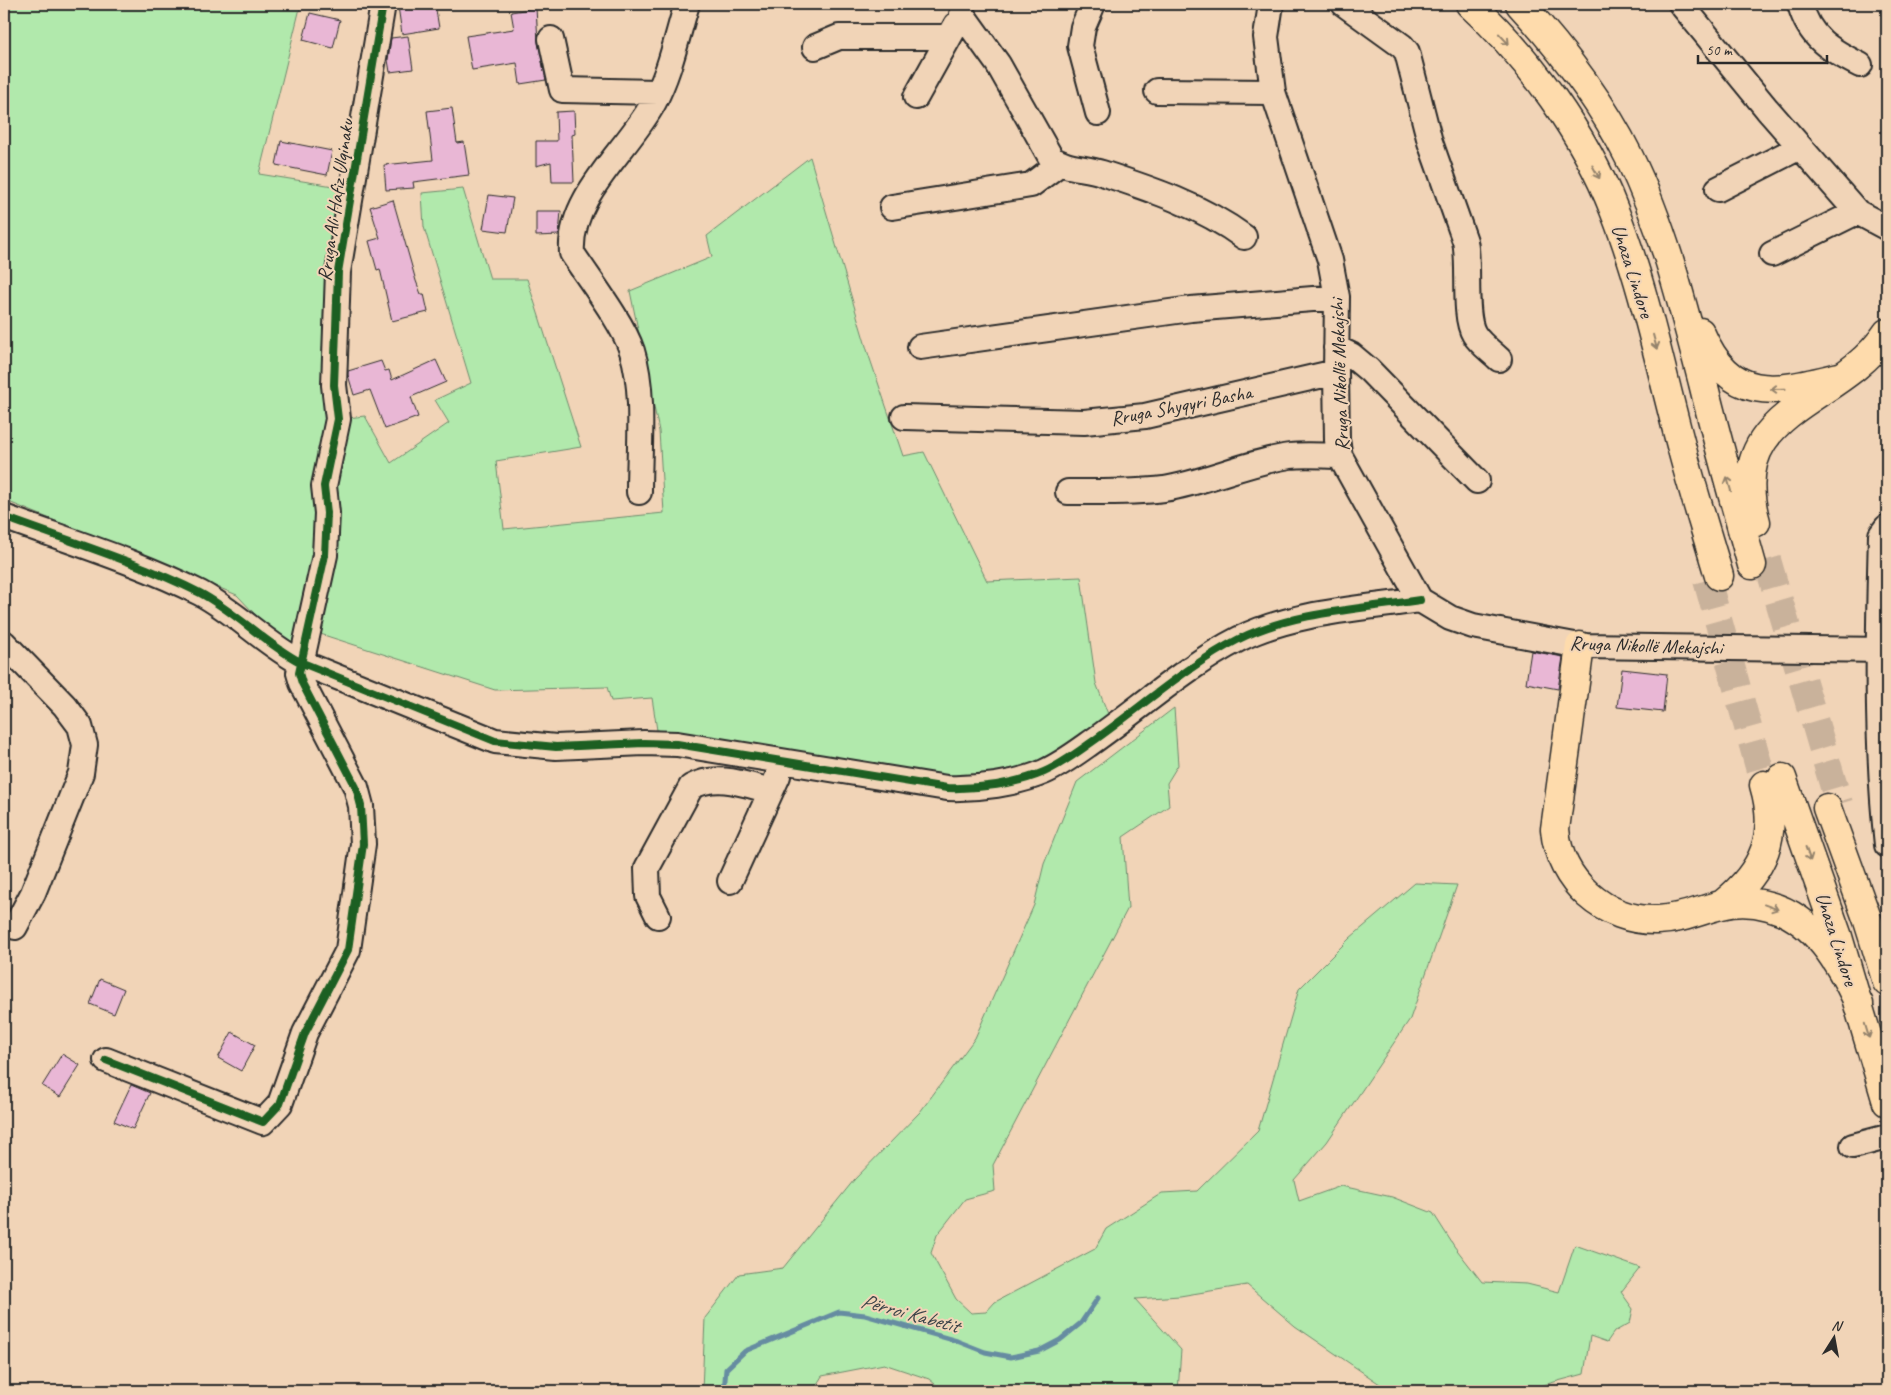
<svg xmlns="http://www.w3.org/2000/svg" width="1891" height="1395" font-family="Caveat,sans-serif">
	<style>
		.green { fill: #b1e9ac; stroke: #6e8a6c }
		.lines { fill: none; stroke-linecap: round; stroke-linejoin: round }
		.stream { stroke: #668ca1; stroke-width: 5 }
		.building { fill: #e9b7d5; stroke: #2b2b2b }
		.highway-tunnel { stroke: #c9b29b; stroke-width: 28; stroke-dasharray: 28 14; stroke-linecap: butt }
		.minor-casing { stroke: #2b2b2b; stroke-width: 28 }
		.highway-casing { stroke: #2b2b2b; stroke-width: 31 }
		.minor { stroke: #f1d4b7; stroke-width: 24 }
		.highway { stroke: #fedbac; stroke-width: 28 }
		.cycleway-casing { stroke: #f1d4b7; stroke-width: 11 }
		.cycleway { stroke: #1b5e20; stroke-width: 8 }
		.oneway { stroke: #94836c }
		.labels { text-anchor: middle; stroke-width: 4; stroke-linejoin: round; paint-order: stroke }
		.street-label { font-size: 20px; fill: #2b2b2b; stroke: #f1d4b7 }
		.water-label { font-size: 21px; font-style: italic; fill: #3a4348; stroke: #f1d4b7 }
	</style>
	<rect width="100%" height="100%" fill="#f1d4b7"/>
	<filter id="ink" filterUnits="userSpaceOnUse"><feTurbulence type="fractalNoise" baseFrequency=".02" numOctaves="2"/><feDisplacementMap in="SourceGraphic" scale="10" xChannelSelector="R" yChannelSelector="G"/><feConvolveMatrix kernelMatrix="1 2 1 2 8 2 1 2 1" color-interpolation-filters="sRGB"/></filter>
	<g filter="url(#ink)">
		<!-- green -->
		<path class="green" d="M4,4H301L259,174L352,189L338,419L365,416L391,463L449,423L435,400L471,383L424,227L422,193L463,189L490,279H527L581,447L496,461L504,529L664,513L659,431L630,291L712,257L707,236L810,157L868,353L903,456L924,452L987,581L1081,577L1096,683L1113,727L1060,763L962,789L659,743L652,698L611,701L607,687L495,690L308,630L300,662L237,595L4,500Z
			M1174,708L1178,765L1167,783L1169,806L1123,837L1128,908L993,1165L995,1191L965,1199L937,1235L931,1253L956,1299L971,1313L986,1312L995,1302L1095,1249L1106,1229L1162,1193L1197,1191L1258,1131L1299,989L1350,938L1415,883L1457,885L1410,1019L1327,1142L1294,1180L1299,1201L1341,1186L1392,1197L1433,1213L1454,1246L1482,1282L1527,1284L1559,1292L1575,1245L1640,1268L1621,1292L1633,1309L1630,1323L1614,1332L1607,1342L1590,1336L1584,1374L1521,1391H1390L1295,1326L1247,1285L1180,1296L1135,1299L1181,1350L1178,1391H943L929,1379L884,1364L822,1376L813,1391H702L705,1318L739,1274L783,1268L854,1180L920,1112L975,1038L1034,905L1044,864L1077,782Z"/>
		<g class="lines">
			<!-- stream -->
			<path class="stream" d="M724,1391L726,1369L745,1351L839,1312L865,1315L957,1341L985,1352L1011,1357L1039,1351L1060,1340L1081,1323L1098,1298"/>
		</g>
		<!-- building -->
		<path class="building" d="M416,4H435L439,28L402,34L398,6Z
			M536,8L538,42L546,80L520,84L517,63L472,70L466,36L514,29L511,12Z
			M310,13L340,20L333,48L303,40Z
			M408,36L413,69L390,72L388,60L391,38Z
			M452,108L457,143L464,142L469,175L413,182L414,188L386,190L384,165L433,160L427,111Z
			M574,111L575,134L572,135L574,182H552L551,162L536,166V141H557L556,112Z
			M281,141L332,151L327,175L276,165Z
			M489,195L513,198L507,232L483,229Z
			M393,200L416,281L421,294H424L428,312L392,321L380,269L377,270L369,241L380,238L370,207Z
			M536,211H561L559,235L536,236Z
			M436,360L446,382L411,397L418,417L385,429L370,390L354,395L348,375V371L381,361L385,371L389,370L392,380Z
			M1531,651L1563,657L1558,689L1526,683Z
			M1622,669L1667,674L1663,712L1617,707Z
			M100,979L124,989L114,1014L90,1004Z
			M232,1032L255,1045L241,1071L218,1058Z
			M62,1054L80,1065L60,1097L42,1086Z
			M131,1085L150,1093L133,1129L114,1121Z"/>
		<g class="lines">
			<!-- highway-tunnel -->
			<path class="highway-tunnel" d="M1767,560L1839,804
				M1707,580L1764,785"/>
			<defs>
				<path id="minor" d="M1093,4L1083,27L1080,46L1098,113
					M1271,4L1266,37L1273,92L1330,260L1337,297L1336,372L1337,440L1340,456L1420,600L1450,618L1473,626L1580,646L1887,650
					M1344,4L1402,46L1407,52L1430,142L1465,241C1470,266 1463,316 1474,334C1480,344 1491,351 1499,359
					M1681,4L1767,109L1857,212L1887,228
					M1800,4C1809,38 1830,50 1860,65
					M962,14L998,64L1051,158C1067,169 1084,167 1102,173C1151,189 1202,206 1244,237
					M551,39L562,90L658,92
					M815,47L839,37H949
					M1157,91L1273,92
					M916,97L956,25
					M1718,189L1800,147
					M892,207L1031,185L1059,164
					M1772,254L1857,212
					M920,347L1191,309L1337,297
					M1336,348L1351,355L1369,370L1477,481
					M904,417L1084,422L1145,416L1336,372
					M639,492C639,448 645,392 632,351C623,323 589,279 572,253C568,196 629,149 654,102C670,72 677,36 687,4
					M1068,492C1100,492 1132,493 1164,489C1207,482 1247,462 1290,456C1306,454 1324,456 1340,456
					M4,517C69,541 138,562 200,593C236,612 264,643 300,662L495,741L556,747L644,743L677,744L947,788C978,789 1016,784 1044,772C1060,765 1075,754 1089,744C1138,710 1186,666 1239,639C1293,612 1360,609 1420,600
					M1887,527L1881,535C1878,639 1876,742 1887,845
					M4,643L65,706L80,726L85,745L81,773L33,893L15,927
					M730,881L778,776
					M658,916L648,896L647,868L691,787C717,773 744,784 771,791
					M106,1060L263,1122L280,1104L305,1033L348,950L363,844L361,806L356,787L302,683L299,673L325,555L327,513L324,486L338,419L334,385L338,272L383,4
					M1853,1146L1887,1137"/>
				<path id="highway" d="M1470,4C1529,57 1585,135 1614,210C1645,288 1661,372 1683,453C1694,494 1707,535 1719,576
					M1520,4C1562,50 1601,100 1629,157C1664,228 1683,306 1703,383C1718,444 1735,504 1752,565
					M1700,332C1732,406 1777,392 1843,376
					M1756,522C1723,408 1839,406 1887,333
					M1580,646L1555,829C1559,881 1605,922 1658,920C1701,918 1722,893 1769,906C1815,918 1841,965 1859,1004
					M1782,778L1838,937L1887,1102
					M1827,808L1868,921L1887,982
					M1724,903C1764,871 1779,835 1764,785"/>
			</defs>
			<!-- minor casing -->
			<use href="#minor" class="minor-casing"/>
			<!-- highway casing -->
			<use href="#highway" class="highway-casing"/>
			<!-- minor -->
			<use href="#minor" class="minor"/>
			<!-- highway -->
			<use href="#highway" class="highway"/>
			<defs>
				<path id="cycleway" d="M4,517C69,541 138,562 200,593C236,612 264,643 300,662L495,741L556,747L644,743L677,744L947,788C978,789 1016,784 1044,772C1060,765 1075,754 1089,744C1138,710 1186,666 1239,639C1293,612 1360,609 1420,600
					M106,1060L263,1122L280,1104L305,1033L348,950L363,844L361,806L356,787L302,683L299,673L325,555L327,513L324,486L338,419L334,385L338,272L383,4"/>
			</defs>
			<!-- cycleway casing -->
			<use href="#cycleway" class="cycleway-casing"/>
			<!-- cycleway -->
			<use href="#cycleway" class="cycleway"/>
		</g>
		<!-- one-way arrows -->
		<defs><path id="oneway-shaft" d="M-6 0H5M1.5-3L5.5 0L1.5 3" fill="none" stroke-width="1.6" stroke-linecap="round" stroke-linejoin="round" transform="scale(1.25)"/></defs>
		<g class="oneway">
			<use href="#oneway-shaft" transform="translate(1504 39) rotate(47)"/>
			<use href="#oneway-shaft" transform="translate(1596 172) rotate(61)"/>
			<use href="#oneway-shaft" transform="translate(1655 342) rotate(75)"/>
			<use href="#oneway-shaft" transform="translate(1778 389) rotate(179)"/>
			<use href="#oneway-shaft" transform="translate(1729 484) rotate(-106)"/>
			<use href="#oneway-shaft" transform="translate(1808 854) rotate(71)"/>
			<use href="#oneway-shaft" transform="translate(1771 907) rotate(20)"/>
			<use href="#oneway-shaft" transform="translate(1867 1031) rotate(73)"/>
		</g>
	</g>
	<g class="labels">
		<!-- street labels -->
		<g class="street-label">
			<text transform="translate(335 200) rotate(-82)" y="7">Rruga Ali Hafiz Ulqinaku</text>
			<text transform="translate(1633 271) rotate(72)" y="7">Unaza Lindore</text>
			<text transform="translate(1339 375) rotate(-92)" y="7">Rruga Nikollë Mekajshi</text>
			<text transform="translate(1181 405) rotate(-11)" y="7">Rruga Shyqyri Basha</text>
			<text transform="translate(1646 645) rotate(2)" y="7">Rruga Nikollë Mekajshi</text>
			<text transform="translate(1837 939) rotate(72)" y="7">Unaza Lindore</text>
		</g>
		<!-- water labels -->
		<g class="water-label">
			<text transform="translate(910 1313) rotate(15)" y="7">Përroi Kabetit</text>
		</g>
	</g>
	<!-- margin -->
	<rect width="1891" height="1395" fill="none" stroke="#f1d4b7" stroke-width="20"/>
	<rect x="10" y="10" width="1871" height="1375" fill="none" stroke="#2b2b2b" stroke-width="2" filter="url(#ink)"/>
	<!-- north arrow -->
	<g transform="translate(1834 1338) rotate(11)" stroke="#f1d4b7" stroke-width="4" paint-order="stroke">
	<path d="M0-4L9 19L0 12L-9 19Z" fill="#2b2b2b"/>
	<text y="-8" font-size="14" font-weight="bold" text-anchor="middle" fill="#2b2b2b">N</text>
	</g>
	<!-- scale -->
	<path d="M1698 55v8h129v-8" fill="none" stroke="#2b2b2b" stroke-width="2.5"/>
	<text x="1706" y="55" font-size="15" fill="#2b2b2b" stroke="#f1d4b7" stroke-width="4" paint-order="stroke">50 m</text>
</svg>
